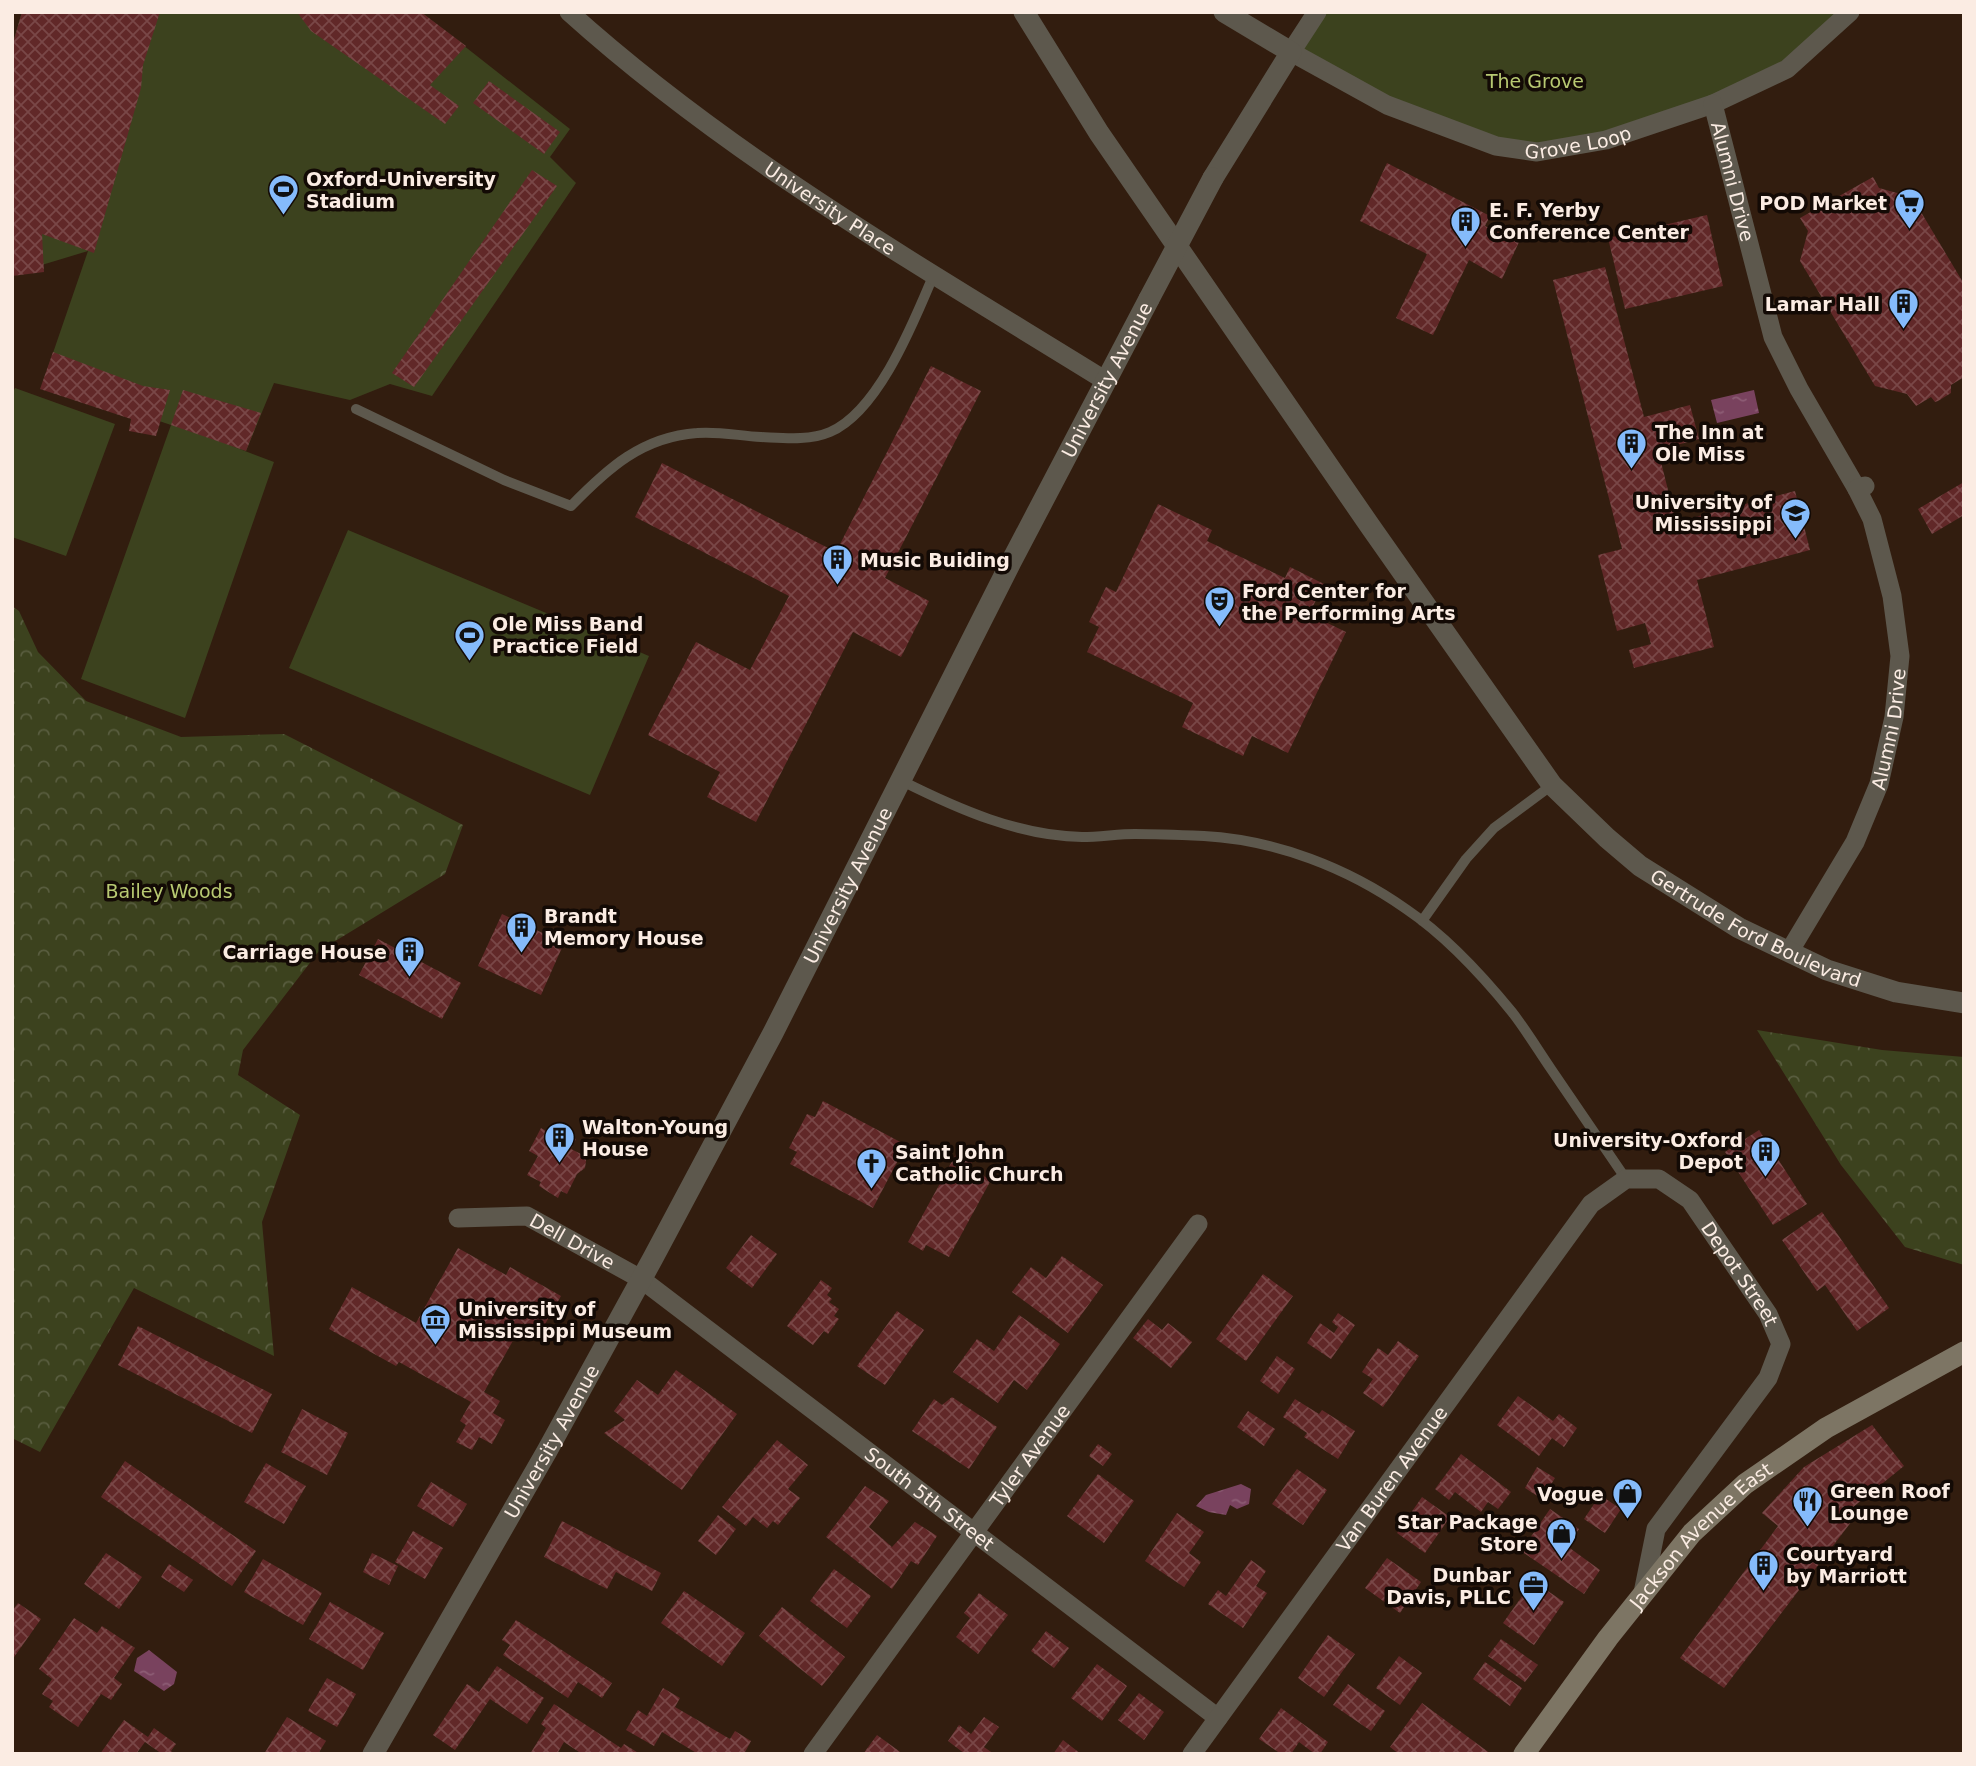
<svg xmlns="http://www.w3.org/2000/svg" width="1976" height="1766" font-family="'DejaVu Sans',sans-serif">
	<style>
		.forest { fill: url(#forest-crowns) }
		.park { fill: #3c421e }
		.water { fill: url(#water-ripples) }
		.building { fill: url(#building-cross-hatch) }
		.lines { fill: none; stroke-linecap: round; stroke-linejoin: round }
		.service { stroke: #5d584d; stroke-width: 10 }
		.minor { stroke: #5d584d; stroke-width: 19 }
		.tertiary { stroke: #5d584d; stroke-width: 21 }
		.secondary { stroke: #7d7564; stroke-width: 21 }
		.tertiary-bridge { stroke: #5d584d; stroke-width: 21 }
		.labels { text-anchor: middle; stroke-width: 7; stroke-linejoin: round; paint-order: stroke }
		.park-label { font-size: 19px; fill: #b8c972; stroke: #130a05 }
		.street-label { font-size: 19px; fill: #fbece3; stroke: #130a05 }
		.poi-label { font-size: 19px; font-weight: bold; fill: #fbece3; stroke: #130a05; text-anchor: start }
	</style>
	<defs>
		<pattern id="forest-crowns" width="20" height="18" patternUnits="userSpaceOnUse" patternTransform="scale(1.75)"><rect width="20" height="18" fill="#3c421e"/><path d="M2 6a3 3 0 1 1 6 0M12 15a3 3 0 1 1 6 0" fill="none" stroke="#595d3f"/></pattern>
		<pattern id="water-ripples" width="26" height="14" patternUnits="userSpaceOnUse" patternTransform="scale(1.75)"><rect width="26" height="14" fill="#79425e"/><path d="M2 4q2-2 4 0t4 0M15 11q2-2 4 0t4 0" fill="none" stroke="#8d5d75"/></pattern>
		<pattern id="building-cross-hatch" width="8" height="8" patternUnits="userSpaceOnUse" patternTransform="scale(1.75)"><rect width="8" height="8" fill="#612828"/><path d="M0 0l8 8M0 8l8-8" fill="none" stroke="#794747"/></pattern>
	</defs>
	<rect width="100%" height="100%" fill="#321d0f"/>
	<!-- forest -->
	<path class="forest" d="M12,606L19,611L38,652L86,701L181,737L284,734L463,825L445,874L319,951L243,1050L238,1075L300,1115L262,1222L274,1356L134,1288L40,1452L12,1438Z
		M1757,1030L1882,1050L1964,1057V1265L1905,1247L1841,1165Z"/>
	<!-- park -->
	<path class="park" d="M22,12H421L570,129L550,157L576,183L432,396L390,384L350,400L274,383L246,451L224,443L274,462L185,718L81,679L171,425L43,382L88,251L12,274V46Z
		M1317,12H1850L1787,69L1606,140L1496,146L1291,52Z
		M15,388L115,424L66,556L12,537V394Z
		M348,530L649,656L590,795L289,668Z"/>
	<!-- water -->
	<path class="water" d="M1754,390L1759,413L1717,423L1711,400Z
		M1241,1484L1251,1489L1249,1504L1237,1509L1230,1505L1226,1515L1209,1512L1196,1506L1206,1495Z
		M149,1650L177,1672L174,1684L164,1691L134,1671L137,1658Z"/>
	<!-- building -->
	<path class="building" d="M22,12H160L143,65L141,88L94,253L42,234L44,272L12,276V46Z
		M297,12H421L466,46L430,85L459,106L445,124L311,31Z
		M489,81L560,132L544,154L473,103Z
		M1387,163L1490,216L1485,226L1519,242L1502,279L1469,260L1433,335L1396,318L1427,254L1360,221Z
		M532,170L557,186L414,387L392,373Z
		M1873,177L1879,188L1912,197L1964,284V377L1951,385V393L1938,401L1935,402L1931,397L1916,406L1907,394L1875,386L1800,261L1808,231L1800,218Z
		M1707,215L1723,286L1625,309L1608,238Z
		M1605,267L1644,417L1690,405L1699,439L1658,450L1676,522L1795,491L1810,550L1697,580L1714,647L1634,668L1629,650L1651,644L1645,623L1617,631L1598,555L1622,549L1553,280Z
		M53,352L143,386L170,390L156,436L129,431L131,419L40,389Z
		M931,366L981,391L885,578L929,601L901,657L853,632L756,822L707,797L720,772L648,735L696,642L750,670L789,596L635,517L662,463L836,552Z
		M183,390L261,413L246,451L171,425Z
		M1964,482V515L1932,534L1918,509Z
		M1158,504L1212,530L1207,541L1285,578L1290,567L1324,584L1309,614L1346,632L1288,753L1252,736L1243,756L1182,727L1193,703L1087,652L1099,627L1089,622L1106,587L1116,592Z
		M502,914L564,943L541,995L478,966Z
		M378,939L461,983L442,1019L359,975Z
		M823,1101L906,1145L873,1208L790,1164L797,1152L789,1148L807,1114L815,1117Z
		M541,1128L561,1139L564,1133L576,1139L571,1149L585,1156L586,1161L585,1168L577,1174L567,1194L561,1191L558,1198L539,1186L541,1182L527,1175L538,1156L529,1151Z
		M1759,1130L1807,1204L1773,1225L1725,1152Z
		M956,1154L972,1162L969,1168L991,1180L949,1257L926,1245L923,1251L908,1242Z
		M1822,1212L1889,1308L1857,1331L1825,1285L1817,1291L1782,1240Z
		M751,1235L777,1254L752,1288L726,1268Z
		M458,1248L506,1275L510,1267L561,1296L540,1333L523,1323L484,1392L500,1401L493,1413L505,1420L492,1444L479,1437L472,1450L456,1442L466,1425L460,1421L471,1402L399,1362L396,1366L329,1329L352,1287L416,1323Z
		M1062,1256L1103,1285L1068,1333L1012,1292L1031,1267L1046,1278Z
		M1263,1274L1293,1296L1246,1361L1216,1339Z
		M821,1280L832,1288L827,1295L832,1299L829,1302L839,1309L834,1316L839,1319L828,1334L824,1331L813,1345L787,1326Z
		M897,1311L924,1330L885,1385L857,1366Z
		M1338,1313L1355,1325L1331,1359L1307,1343L1320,1323L1334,1333L1338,1327L1332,1322Z
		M1019,1315L1060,1344L1027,1390L1014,1380L998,1403L953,1372L977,1339L994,1351Z
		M1148,1319L1162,1330L1168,1323L1192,1342L1171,1368L1133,1338Z
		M138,1326L272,1394L252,1433L118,1365Z
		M1398,1341L1419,1356L1383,1407L1363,1393L1373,1379L1362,1372L1378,1348L1388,1355Z
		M1277,1356L1295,1369L1278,1394L1260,1381Z
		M676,1370L737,1414L682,1490L604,1433L625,1420L614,1411L637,1380L658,1395Z
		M1518,1396L1553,1421L1559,1414L1577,1428L1564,1447L1552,1438L1539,1456L1497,1425Z
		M952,1397L997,1427L969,1469L912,1431L934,1399L942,1405Z
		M1295,1399L1319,1414L1322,1410L1355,1431L1338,1459L1304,1437L1307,1433L1283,1417Z
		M302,1409L348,1433L327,1475L281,1452Z
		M1248,1411L1275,1429L1264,1446L1237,1427Z
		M1872,1425L1904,1466L1847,1512L1855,1517L1724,1688L1680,1658L1778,1526L1762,1513L1804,1467Z
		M777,1440L808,1465L788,1489L800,1498L778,1525L773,1521L767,1528L753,1517L746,1526L722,1507Z
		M1098,1444L1112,1454L1103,1466L1089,1456Z
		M1461,1454L1511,1492L1498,1509L1488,1502L1481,1512L1455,1492L1449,1500L1435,1489Z
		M125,1461L256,1551L232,1586L101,1497Z
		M266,1463L306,1486L284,1524L244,1502Z
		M1537,1467L1555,1478L1542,1499L1525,1488Z
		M1297,1469L1327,1490L1303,1525L1272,1504Z
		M1098,1474L1134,1501L1104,1543L1067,1516Z
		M431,1482L467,1504L453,1527L417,1506Z
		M865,1486L889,1501L869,1527L892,1547L915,1522L937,1536L918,1565L911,1561L892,1589L826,1537Z
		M1600,1495L1621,1509L1605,1533L1584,1519Z
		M1422,1497L1450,1517L1425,1553L1397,1533Z
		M1550,1509L1579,1529L1567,1546L1600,1570L1584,1594L1521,1551Z
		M1177,1513L1204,1532L1189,1553L1201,1562L1184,1587L1145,1561Z
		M718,1515L736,1529L716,1555L698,1541Z
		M562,1521L661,1573L652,1591L616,1572L607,1589L544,1557Z
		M413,1531L443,1548L425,1579L395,1562Z
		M106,1553L142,1577L119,1609L84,1584Z
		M372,1553L398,1566L389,1585L363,1572Z
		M1387,1558L1421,1582L1400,1613L1365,1588Z
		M263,1559L322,1593L303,1625L244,1592Z
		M1251,1560L1266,1571L1256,1586L1267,1593L1243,1628L1208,1604L1218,1590L1226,1596Z
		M169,1564L193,1580L184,1592L161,1577Z
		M834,1569L871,1596L847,1628L810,1601Z
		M1533,1581L1564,1602L1534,1645L1503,1623Z
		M684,1591L745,1633L722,1666L661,1623Z
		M979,1593L1008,1615L978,1654L956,1637L970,1618L964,1613Z
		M330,1602L384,1633L363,1670L309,1639Z
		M18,1603L41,1619L12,1660V1611Z
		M782,1607L845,1657L822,1686L759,1636Z
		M74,1618L97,1633L102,1626L135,1648L114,1678L122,1684L111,1700L101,1694L78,1727L49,1707L53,1701L42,1694L52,1679L39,1669Z
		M516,1620L612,1683L602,1698L578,1682L568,1698L503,1655L510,1645L502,1640Z
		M1046,1631L1069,1648L1054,1668L1031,1651Z
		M1328,1635L1355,1654L1324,1697L1298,1678Z
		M1501,1639L1538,1665L1525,1682L1488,1656Z
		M1399,1656L1422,1673L1400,1705L1376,1688Z
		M1485,1662L1522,1688L1510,1706L1473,1679Z
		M1097,1664L1127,1686L1102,1721L1071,1698Z
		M497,1666L544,1698L527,1724L490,1699L455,1750L433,1735L467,1684L479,1692Z
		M327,1678L356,1694L337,1727L308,1711Z
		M1348,1684L1385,1711L1371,1731L1333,1705Z
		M663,1688L680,1698L675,1707L730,1739L735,1731L751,1741L744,1754H698L662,1732L654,1746L626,1730L638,1710L647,1716Z
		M1139,1693L1164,1712L1144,1740L1118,1720Z
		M1422,1703L1491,1754H1399L1390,1747Z
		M554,1704L621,1748L624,1744L640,1754H582L564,1742L557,1754H530L546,1728L541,1724Z
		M1281,1708L1328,1742L1320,1754H1315L1299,1742L1291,1754H1281L1259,1739Z
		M287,1717L326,1741L318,1754H264Z
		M984,1717L999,1727L984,1747L994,1754H965L948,1741L959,1725L971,1734Z
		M124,1720L148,1737L154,1728L176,1744L171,1751L175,1754H162L145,1742L136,1754H100Z
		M877,1735L903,1754H863Z
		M1063,1740L1081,1754H1053Z"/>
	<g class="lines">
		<!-- service -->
		<path class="service" d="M356,409L504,480L571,506C608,468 642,437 697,433C718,431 740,436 761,437C783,438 809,441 830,432C879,411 914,321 934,274
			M902,781C958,809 1019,836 1082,837C1100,837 1118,834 1135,834C1158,834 1181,835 1204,836C1276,840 1348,868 1406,909C1446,936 1482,975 1512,1012C1526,1030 1538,1050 1551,1069C1576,1106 1601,1142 1626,1179
			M1422,921L1466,859L1494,828L1552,785"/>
		<!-- minor -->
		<g class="minor">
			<path id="s1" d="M569,12C731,158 922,267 1106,381"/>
			<path id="s2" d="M1317,12L1291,52L1387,105L1496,146L1537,152L1606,140L1713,104L1787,69L1850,12"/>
			<path id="s3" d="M1713,104L1773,337L1799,389L1857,489"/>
			<path id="s4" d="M1789,952L1855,842L1879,784L1894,717L1900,656L1892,596L1872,519L1857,489L1865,486"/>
			<path id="s5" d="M458,1218L527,1216L641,1279L1218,1718"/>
			<path id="s6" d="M813,1754L1198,1224"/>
			<path id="s7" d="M1192,1754L1591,1204L1626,1179H1659L1690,1200L1768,1314L1781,1344L1768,1378L1656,1529L1643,1593"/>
		</g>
		<!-- tertiary -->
		<g class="tertiary">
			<path id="s8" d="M1024,12L1099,133L1370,526L1552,785L1607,838L1640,866L1739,928L1827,970L1896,992L1964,1003"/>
			<path d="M1213,178L1291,52L1224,12"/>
			<path id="s9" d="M373,1754L547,1451L653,1258L773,1033L1011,562L1149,299"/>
		</g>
		<!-- secondary -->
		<path class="secondary" id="s10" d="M1524,1754L1608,1638L1692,1533L1745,1484L1826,1428L1964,1352"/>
		<!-- tertiary-bridge -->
		<path class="tertiary-bridge" d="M1149,299L1213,178"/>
	</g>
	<!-- icons -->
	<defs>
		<symbol id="stadium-pin" viewBox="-11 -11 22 30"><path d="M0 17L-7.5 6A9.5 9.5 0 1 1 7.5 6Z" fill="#85bbfb" stroke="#130a05"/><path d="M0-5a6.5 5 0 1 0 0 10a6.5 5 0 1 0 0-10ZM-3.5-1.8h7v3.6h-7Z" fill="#111"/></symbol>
		<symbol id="supermarket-pin" viewBox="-11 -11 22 30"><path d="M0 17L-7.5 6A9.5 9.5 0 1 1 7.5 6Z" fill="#85bbfb" stroke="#130a05"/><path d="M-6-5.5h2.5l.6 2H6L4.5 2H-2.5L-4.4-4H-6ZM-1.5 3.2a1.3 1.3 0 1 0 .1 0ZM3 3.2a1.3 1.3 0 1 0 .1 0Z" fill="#111"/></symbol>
		<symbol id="building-pin" viewBox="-11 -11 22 30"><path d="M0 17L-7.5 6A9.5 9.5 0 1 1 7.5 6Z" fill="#85bbfb" stroke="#130a05"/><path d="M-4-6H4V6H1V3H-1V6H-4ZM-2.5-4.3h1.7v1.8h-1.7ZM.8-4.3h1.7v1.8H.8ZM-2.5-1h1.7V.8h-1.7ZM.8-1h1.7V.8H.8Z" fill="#111"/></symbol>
		<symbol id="university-pin" viewBox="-11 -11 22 30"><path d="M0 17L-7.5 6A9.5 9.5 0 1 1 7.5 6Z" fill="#85bbfb" stroke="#130a05"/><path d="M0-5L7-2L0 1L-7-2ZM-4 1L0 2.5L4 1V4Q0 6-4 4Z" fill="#111"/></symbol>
		<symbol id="theatre-pin" viewBox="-11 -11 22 30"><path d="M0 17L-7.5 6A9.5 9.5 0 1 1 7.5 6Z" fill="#85bbfb" stroke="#130a05"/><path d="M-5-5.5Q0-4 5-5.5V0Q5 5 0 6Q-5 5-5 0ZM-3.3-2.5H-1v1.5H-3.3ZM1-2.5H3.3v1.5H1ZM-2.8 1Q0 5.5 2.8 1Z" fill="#111"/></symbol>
		<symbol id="church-pin" viewBox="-11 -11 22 30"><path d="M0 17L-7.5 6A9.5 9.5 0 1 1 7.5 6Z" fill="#85bbfb" stroke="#130a05"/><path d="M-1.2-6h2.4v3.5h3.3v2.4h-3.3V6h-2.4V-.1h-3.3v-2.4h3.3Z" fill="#111"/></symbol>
		<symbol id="museum-pin" viewBox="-11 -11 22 30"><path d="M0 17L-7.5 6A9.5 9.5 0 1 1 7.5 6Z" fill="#85bbfb" stroke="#130a05"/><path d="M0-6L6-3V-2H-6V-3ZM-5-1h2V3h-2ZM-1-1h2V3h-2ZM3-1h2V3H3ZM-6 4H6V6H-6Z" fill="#111"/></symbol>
		<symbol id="shop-pin" viewBox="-11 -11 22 30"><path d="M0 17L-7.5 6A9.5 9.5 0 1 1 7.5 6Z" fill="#85bbfb" stroke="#130a05"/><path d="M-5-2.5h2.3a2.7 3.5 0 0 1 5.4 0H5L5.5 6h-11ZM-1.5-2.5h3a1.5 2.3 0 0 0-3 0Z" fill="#111"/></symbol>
		<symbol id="restaurant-pin" viewBox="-11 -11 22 30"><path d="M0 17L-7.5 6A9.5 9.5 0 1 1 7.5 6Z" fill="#85bbfb" stroke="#130a05"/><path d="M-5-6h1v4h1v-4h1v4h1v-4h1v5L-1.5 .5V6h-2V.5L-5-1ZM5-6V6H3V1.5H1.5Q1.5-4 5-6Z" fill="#111"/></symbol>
		<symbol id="office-pin" viewBox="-11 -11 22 30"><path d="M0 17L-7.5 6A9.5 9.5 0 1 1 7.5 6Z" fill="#85bbfb" stroke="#130a05"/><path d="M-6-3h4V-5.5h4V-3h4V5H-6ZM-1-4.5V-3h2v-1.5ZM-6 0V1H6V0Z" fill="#111"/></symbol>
	</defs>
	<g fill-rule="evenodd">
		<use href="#stadium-pin" x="266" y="172" width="35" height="47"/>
		<use href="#supermarket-pin" x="1892" y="186" width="35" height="47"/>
		<use href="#building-pin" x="1448" y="204" width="35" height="47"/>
		<use href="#building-pin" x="1886" y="286" width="35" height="47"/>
		<use href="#building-pin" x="1614" y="426" width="35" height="47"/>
		<use href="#university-pin" x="1778" y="496" width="35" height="47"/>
		<use href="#building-pin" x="820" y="542" width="35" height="47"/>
		<use href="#theatre-pin" x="1202" y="584" width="35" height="47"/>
		<use href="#stadium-pin" x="452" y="618" width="35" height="47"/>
		<use href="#building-pin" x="504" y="910" width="35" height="47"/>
		<use href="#building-pin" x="392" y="934" width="35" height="47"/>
		<use href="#building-pin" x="542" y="1120" width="35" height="47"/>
		<use href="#building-pin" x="1748" y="1134" width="35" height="47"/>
		<use href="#church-pin" x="854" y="1146" width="35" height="47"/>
		<use href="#museum-pin" x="418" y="1302" width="35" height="47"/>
		<use href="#shop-pin" x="1610" y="1476" width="35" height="47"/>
		<use href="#restaurant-pin" x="1790" y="1484" width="35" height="47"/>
		<use href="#shop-pin" x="1544" y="1516" width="35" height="47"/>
		<use href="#building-pin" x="1746" y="1548" width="35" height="47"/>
		<use href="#office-pin" x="1516" y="1568" width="35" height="47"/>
	</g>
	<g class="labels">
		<!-- park labels -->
		<g class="park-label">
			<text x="1535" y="88">The Grove</text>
			<text x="169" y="898">Bailey Woods</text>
		</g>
		<!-- street labels -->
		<g class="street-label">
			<text dy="7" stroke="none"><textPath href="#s2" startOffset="357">Grove Loop</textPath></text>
			<text dy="7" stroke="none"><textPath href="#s3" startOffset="80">Alumni Drive</textPath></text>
			<text dy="7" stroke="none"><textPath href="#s1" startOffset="327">University Place</textPath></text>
			<text dy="7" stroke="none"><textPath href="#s9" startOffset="1558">University Avenue</textPath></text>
			<text dy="7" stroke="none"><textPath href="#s4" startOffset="247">Alumni Drive</textPath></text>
			<text dy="7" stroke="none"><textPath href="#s9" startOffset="990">University Avenue</textPath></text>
			<text dy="7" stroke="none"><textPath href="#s8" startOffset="1188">Gertrude Ford Boulevard</textPath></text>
			<text dy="7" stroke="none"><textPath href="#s5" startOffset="121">Dell Drive</textPath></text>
			<text dy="7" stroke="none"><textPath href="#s7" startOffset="882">Depot Street</textPath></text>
			<text dy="7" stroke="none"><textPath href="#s9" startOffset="360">University Avenue</textPath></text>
			<text dy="7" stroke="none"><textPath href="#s6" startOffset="369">Tyler Avenue</textPath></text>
			<text dy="7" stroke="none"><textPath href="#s7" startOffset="340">Van Buren Avenue</textPath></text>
			<text dy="7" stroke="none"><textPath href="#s5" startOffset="562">South 5th Street</textPath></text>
			<text dy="7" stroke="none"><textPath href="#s10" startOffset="282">Jackson Avenue East</textPath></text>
		</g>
		<!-- poi labels -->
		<g class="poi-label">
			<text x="306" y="186">Oxford-University<tspan x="306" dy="22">Stadium</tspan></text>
			<text x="1887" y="210" text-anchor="end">POD Market</text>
			<text x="1489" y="217">E. F. Yerby<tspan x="1489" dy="22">Conference Center</tspan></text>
			<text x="1880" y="311" text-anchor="end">Lamar Hall</text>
			<text x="1655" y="439">The Inn at<tspan x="1655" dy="22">Ole Miss</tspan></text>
			<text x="1772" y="509" text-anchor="end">University of<tspan x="1772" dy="22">Mississippi</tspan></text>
			<text x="860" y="567">Music Buiding</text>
			<text x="1242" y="598">Ford Center for<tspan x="1242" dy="22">the Performing Arts</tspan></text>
			<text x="492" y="631">Ole Miss Band<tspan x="492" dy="22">Practice Field</tspan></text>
			<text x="544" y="923">Brandt<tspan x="544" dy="22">Memory House</tspan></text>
			<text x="387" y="959" text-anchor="end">Carriage House</text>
			<text x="582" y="1134">Walton-Young<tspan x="582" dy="22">House</tspan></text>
			<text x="1743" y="1147" text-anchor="end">University-Oxford<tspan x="1743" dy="22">Depot</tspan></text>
			<text x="895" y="1159">Saint John<tspan x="895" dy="22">Catholic Church</tspan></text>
			<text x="458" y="1316">University of<tspan x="458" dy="22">Mississippi Museum</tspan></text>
			<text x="1830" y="1498">Green Roof<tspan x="1830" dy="22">Lounge</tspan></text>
			<text x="1604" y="1501" text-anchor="end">Vogue</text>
			<text x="1538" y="1529" text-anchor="end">Star Package<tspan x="1538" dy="22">Store</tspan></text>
			<text x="1786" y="1561">Courtyard<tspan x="1786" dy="22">by Marriott</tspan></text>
			<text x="1511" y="1582" text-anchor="end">Dunbar<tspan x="1511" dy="22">Davis, PLLC</tspan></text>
		</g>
	</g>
	<!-- border -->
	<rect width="1976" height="1766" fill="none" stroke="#fbece3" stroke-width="28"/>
</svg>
